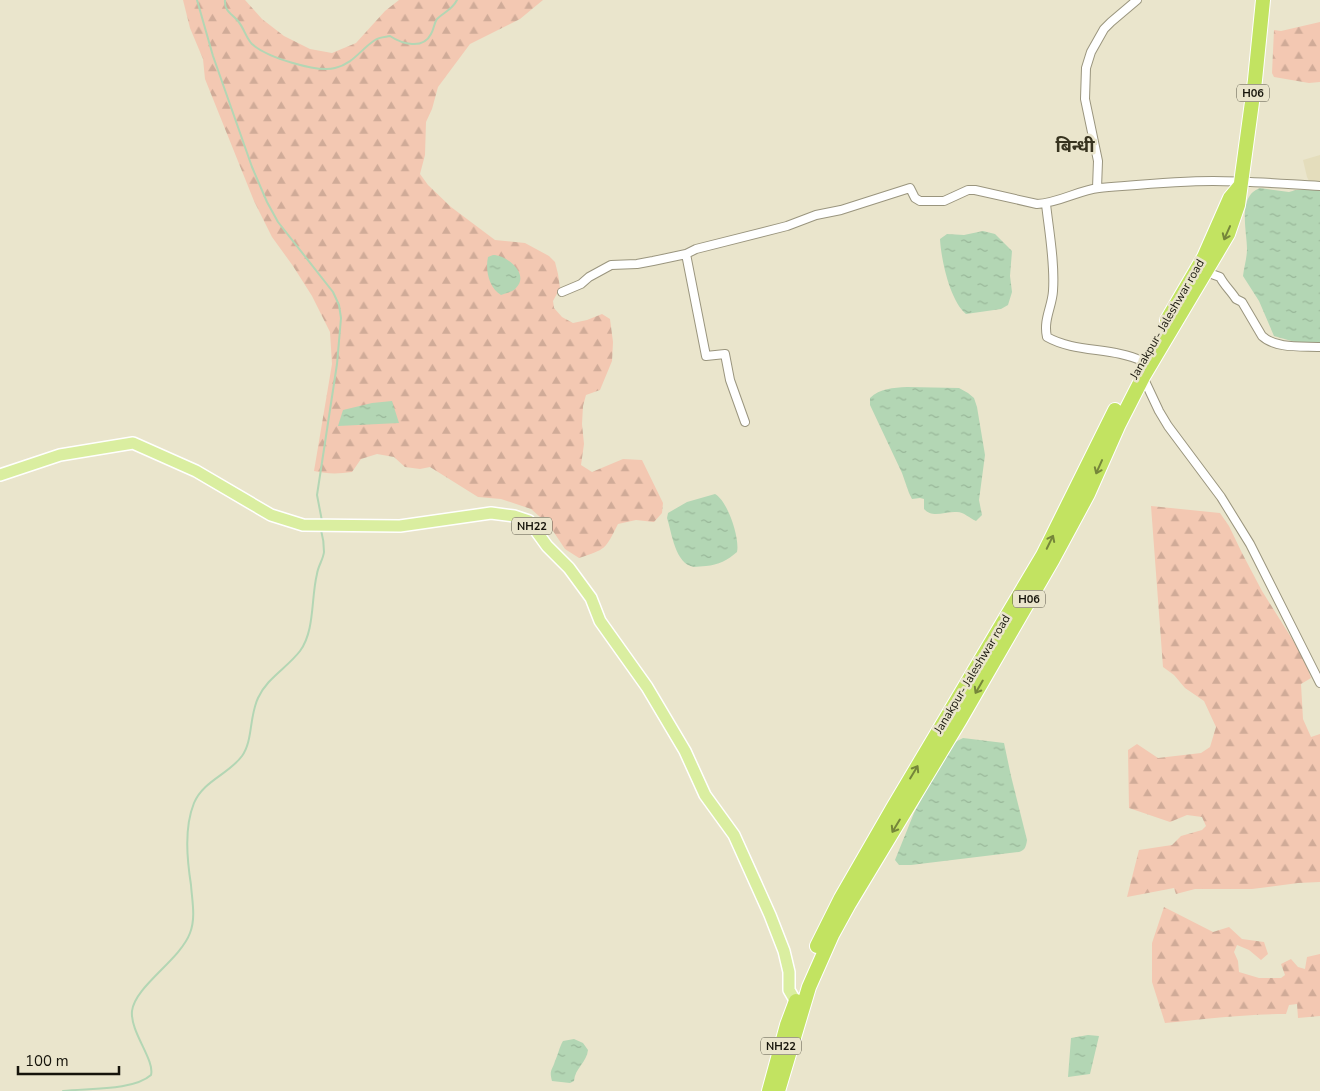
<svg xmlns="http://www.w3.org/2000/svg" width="1320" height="1091" font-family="'Nunito Sans','Noto Sans Devanagari',sans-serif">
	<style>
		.built { fill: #e4ddbc }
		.forest { fill: url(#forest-firs) }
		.water { fill: url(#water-ripples) }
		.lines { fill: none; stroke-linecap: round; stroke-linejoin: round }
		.stream { stroke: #b3d6b4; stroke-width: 2 }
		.street-casing { stroke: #9a957e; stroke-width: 10 }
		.primary-casing { stroke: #fff; stroke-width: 14 }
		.highway-casing { stroke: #fff; stroke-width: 16 }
		.street { stroke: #fff; stroke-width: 8 }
		.primary { stroke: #daeea0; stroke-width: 11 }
		.highway { stroke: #c2e361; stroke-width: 14 }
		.oneway { stroke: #75863a }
		.labels { text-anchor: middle; stroke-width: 5; stroke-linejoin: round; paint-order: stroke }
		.shield { fill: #eae5cc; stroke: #565345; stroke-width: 1 }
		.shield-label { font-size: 11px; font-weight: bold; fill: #16140b }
		.street-label { font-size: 12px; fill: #16140b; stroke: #eae5cc }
		.district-label { font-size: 18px; font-weight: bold; fill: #37331f; stroke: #eae5cc }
	</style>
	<defs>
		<pattern id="forest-firs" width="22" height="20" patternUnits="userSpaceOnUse" patternTransform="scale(1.25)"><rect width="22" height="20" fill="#f3c8b2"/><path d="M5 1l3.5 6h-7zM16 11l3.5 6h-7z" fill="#d0ab98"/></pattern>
		<pattern id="water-ripples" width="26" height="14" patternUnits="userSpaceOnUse" patternTransform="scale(1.25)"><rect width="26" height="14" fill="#b3d6b4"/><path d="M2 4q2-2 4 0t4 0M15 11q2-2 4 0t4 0" fill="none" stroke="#99b799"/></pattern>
	</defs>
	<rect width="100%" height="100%" fill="#eae5cc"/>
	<!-- built -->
	<path class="built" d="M1320,155V184L1310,183L1307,177L1303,160Z"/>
	<!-- forest -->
	<path class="forest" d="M183,0H245L262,19L284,36L310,49L332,53L356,43L385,11L399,0H543L520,19L470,44L438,87L432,109L426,122L425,155L420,174L428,185L451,207L495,240L525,243L549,256L555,262L558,274L560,288L553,301L554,308L562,317L573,323L587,320L602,314L610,319L613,342L612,361L600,390L586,395L583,406L582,424L584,444L581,465L592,472L623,459L642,460L663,503L662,513L654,522L636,520L618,524C605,550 606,549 579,558L565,549L549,525L531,509L501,499L478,497L430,467L420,469L405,467L394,457L377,454L361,459L352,472C338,474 327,474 314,471L332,364L330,332L312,296L293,266L272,237L254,201L205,79L203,59L190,28Z
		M1320,22V82L1309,83L1274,77L1272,73L1274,30L1281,31Z
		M1151,506L1220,513L1229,526L1242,553L1262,591L1304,658L1311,678L1301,684L1303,719L1311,737L1320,734V882L1298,883L1252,889H1195L1176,894L1174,888L1127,897L1139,850L1172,845L1181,836L1202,830L1206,826L1202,817L1187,815L1170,822L1129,808L1128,750L1137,744L1158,758L1201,753L1210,747L1216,727L1204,701L1185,688L1174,675L1163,667Z
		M1164,907L1213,932L1229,927L1242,939L1264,942L1268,954L1261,960L1249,950L1237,945L1234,952L1238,961L1239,972L1259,978H1281L1285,975L1281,964L1291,959L1298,967L1305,969L1307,957L1320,954V1016L1298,1018L1297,1004L1289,1005L1286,1014C1245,1014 1206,1019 1165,1023L1152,982V943Z"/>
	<!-- water -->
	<path class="water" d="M1260,188L1289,192L1296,190L1320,189V343L1295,342L1274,336L1259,301L1243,276C1244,267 1247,258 1247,249C1247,231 1237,196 1260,188Z
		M983,231L995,234L1012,251L1010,276L1012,292L1008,305L1001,309L966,314C950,301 941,259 940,239L947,234L964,235Z
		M493,255C507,255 530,274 516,288C513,292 506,293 501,295C489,288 485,270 488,257Z
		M907,387L959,388L968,393L974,398L977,407L985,455L979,500L982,515L976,521C969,518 964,512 957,512C945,511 933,519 924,509V499L920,498L912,499L909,493L902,473L870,405V398C880,388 893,388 907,387Z
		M392,401L399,423L338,426L343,410L372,403Z
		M715,494C728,501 740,539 737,552C728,560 718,565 706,566C702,566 697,567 694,567C675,564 672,533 667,518L668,513L687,502Z
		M963,738L1004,743L1011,776L1027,840C1026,847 1025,850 1019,852L911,865H899L895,860L914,813L948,750L957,741Z
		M1088,1035L1099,1036L1090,1074L1068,1077L1071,1038Z
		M574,1039L583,1043L588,1050C587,1062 575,1068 574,1081L570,1083L552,1081C549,1070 552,1071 555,1061C558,1055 559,1048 563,1041Z"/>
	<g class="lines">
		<!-- stream -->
		<path class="stream" d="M197,0L213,56L252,167L267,202L278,222L333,292L339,305L341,318L337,364L317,495L322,521
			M225,0C224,11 232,14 238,21C244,28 246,38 252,44C266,57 317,73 335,68C353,64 361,49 375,40C379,37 385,37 390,36C402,44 423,50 431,34C434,29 434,23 437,19C444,12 452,10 457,0
			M63,1091C87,1088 133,1091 151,1075C155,1060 130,1032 132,1011C135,986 180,960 190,933C196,918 192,900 191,885C187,859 184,828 194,803C203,781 229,774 242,756C253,741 249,717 258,698C267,678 287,668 300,651C315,631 311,597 317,574C318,566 323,560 324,552C324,545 323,537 321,530"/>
		<defs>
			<path id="street" d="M1097,188L1098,161L1085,99L1086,68L1091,52L1104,29L1111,22L1137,0
				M1046,204C1049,231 1055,263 1053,291C1052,307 1043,320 1047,337C1075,353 1113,347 1142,361
				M686,254L706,356L725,354L730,380L745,422
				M1206,272L1220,277C1224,285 1231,291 1236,299L1242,302L1262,336C1276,349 1302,346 1320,347
				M562,292L581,284L589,277L611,265L637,264L653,261L686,254L696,249L787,226L816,215L841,210L910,188L915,198L920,201H944L968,190H975L1037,204C1059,203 1079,190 1099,188C1137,185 1175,181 1213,181C1249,181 1284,184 1320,186
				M1143,377L1159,411L1168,426L1221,497L1250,544L1320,683"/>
			<path id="primary" d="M0,475L60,455L133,443L196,471L271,515L303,525L400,526L491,513L514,516L529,521L547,546L569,568L591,598L600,621L647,687L685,751L705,795L734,835L770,915L784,951L789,972V990L796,1002L802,1005"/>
			<path id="highway" d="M1167,320L1204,257L1230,198L1240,186
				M817,946L841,898L894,806L1043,555L1115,410
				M769,1091L787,1025L796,1001
				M778,1091L809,987L832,935L849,904L960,720L1053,559L1088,494L1119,424L1143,377L1228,234L1238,205L1255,80L1263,0"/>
		</defs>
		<!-- street casing -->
		<use href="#street" class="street-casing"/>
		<!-- primary casing -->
		<use href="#primary" class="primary-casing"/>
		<!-- highway casing -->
		<use href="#highway" class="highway-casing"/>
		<!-- street -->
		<use href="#street" class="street"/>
		<!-- primary -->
		<use href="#primary" class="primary"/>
		<!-- highway -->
		<use href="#highway" class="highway"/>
	</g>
	<!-- one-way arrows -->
	<defs><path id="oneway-shaft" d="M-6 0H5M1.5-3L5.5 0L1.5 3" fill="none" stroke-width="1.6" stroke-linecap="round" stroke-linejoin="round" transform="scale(1.25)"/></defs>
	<g class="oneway">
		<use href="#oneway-shaft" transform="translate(1227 233) rotate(114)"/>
		<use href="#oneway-shaft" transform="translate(1099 467) rotate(114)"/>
		<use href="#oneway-shaft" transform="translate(1050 542) rotate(-64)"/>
		<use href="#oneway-shaft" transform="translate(979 687) rotate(120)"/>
		<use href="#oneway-shaft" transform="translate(914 772) rotate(-59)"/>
		<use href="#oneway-shaft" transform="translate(896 826) rotate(121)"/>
	</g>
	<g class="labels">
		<!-- shield labels -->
		<g class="shield">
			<rect x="1237" y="84.5" width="32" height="17" rx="4"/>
			<rect x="512" y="517.5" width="40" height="17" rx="4"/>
			<rect x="1013" y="590.5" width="32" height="17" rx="4"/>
			<rect x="761" y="1037.5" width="40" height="17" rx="4"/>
		</g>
		<g class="shield-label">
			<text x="1253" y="97">H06</text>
			<text x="532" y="530">NH22</text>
			<text x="1029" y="603">H06</text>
			<text x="781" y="1050">NH22</text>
		</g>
		<!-- street labels -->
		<g class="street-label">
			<text transform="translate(1167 319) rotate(-60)" y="4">Janakpur- Jaleshwar road</text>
			<text transform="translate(972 674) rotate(-59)" y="4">Janakpur- Jaleshwar road</text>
		</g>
		<!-- district labels -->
		<g class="district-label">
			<text x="1075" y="152">बिन्धी</text>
		</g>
	</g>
	<!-- scale -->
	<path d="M18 1066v8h101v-8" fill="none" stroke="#16140b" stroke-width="2.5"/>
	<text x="25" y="1066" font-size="15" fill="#16140b" stroke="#eae5cc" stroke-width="4" paint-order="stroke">100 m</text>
</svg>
